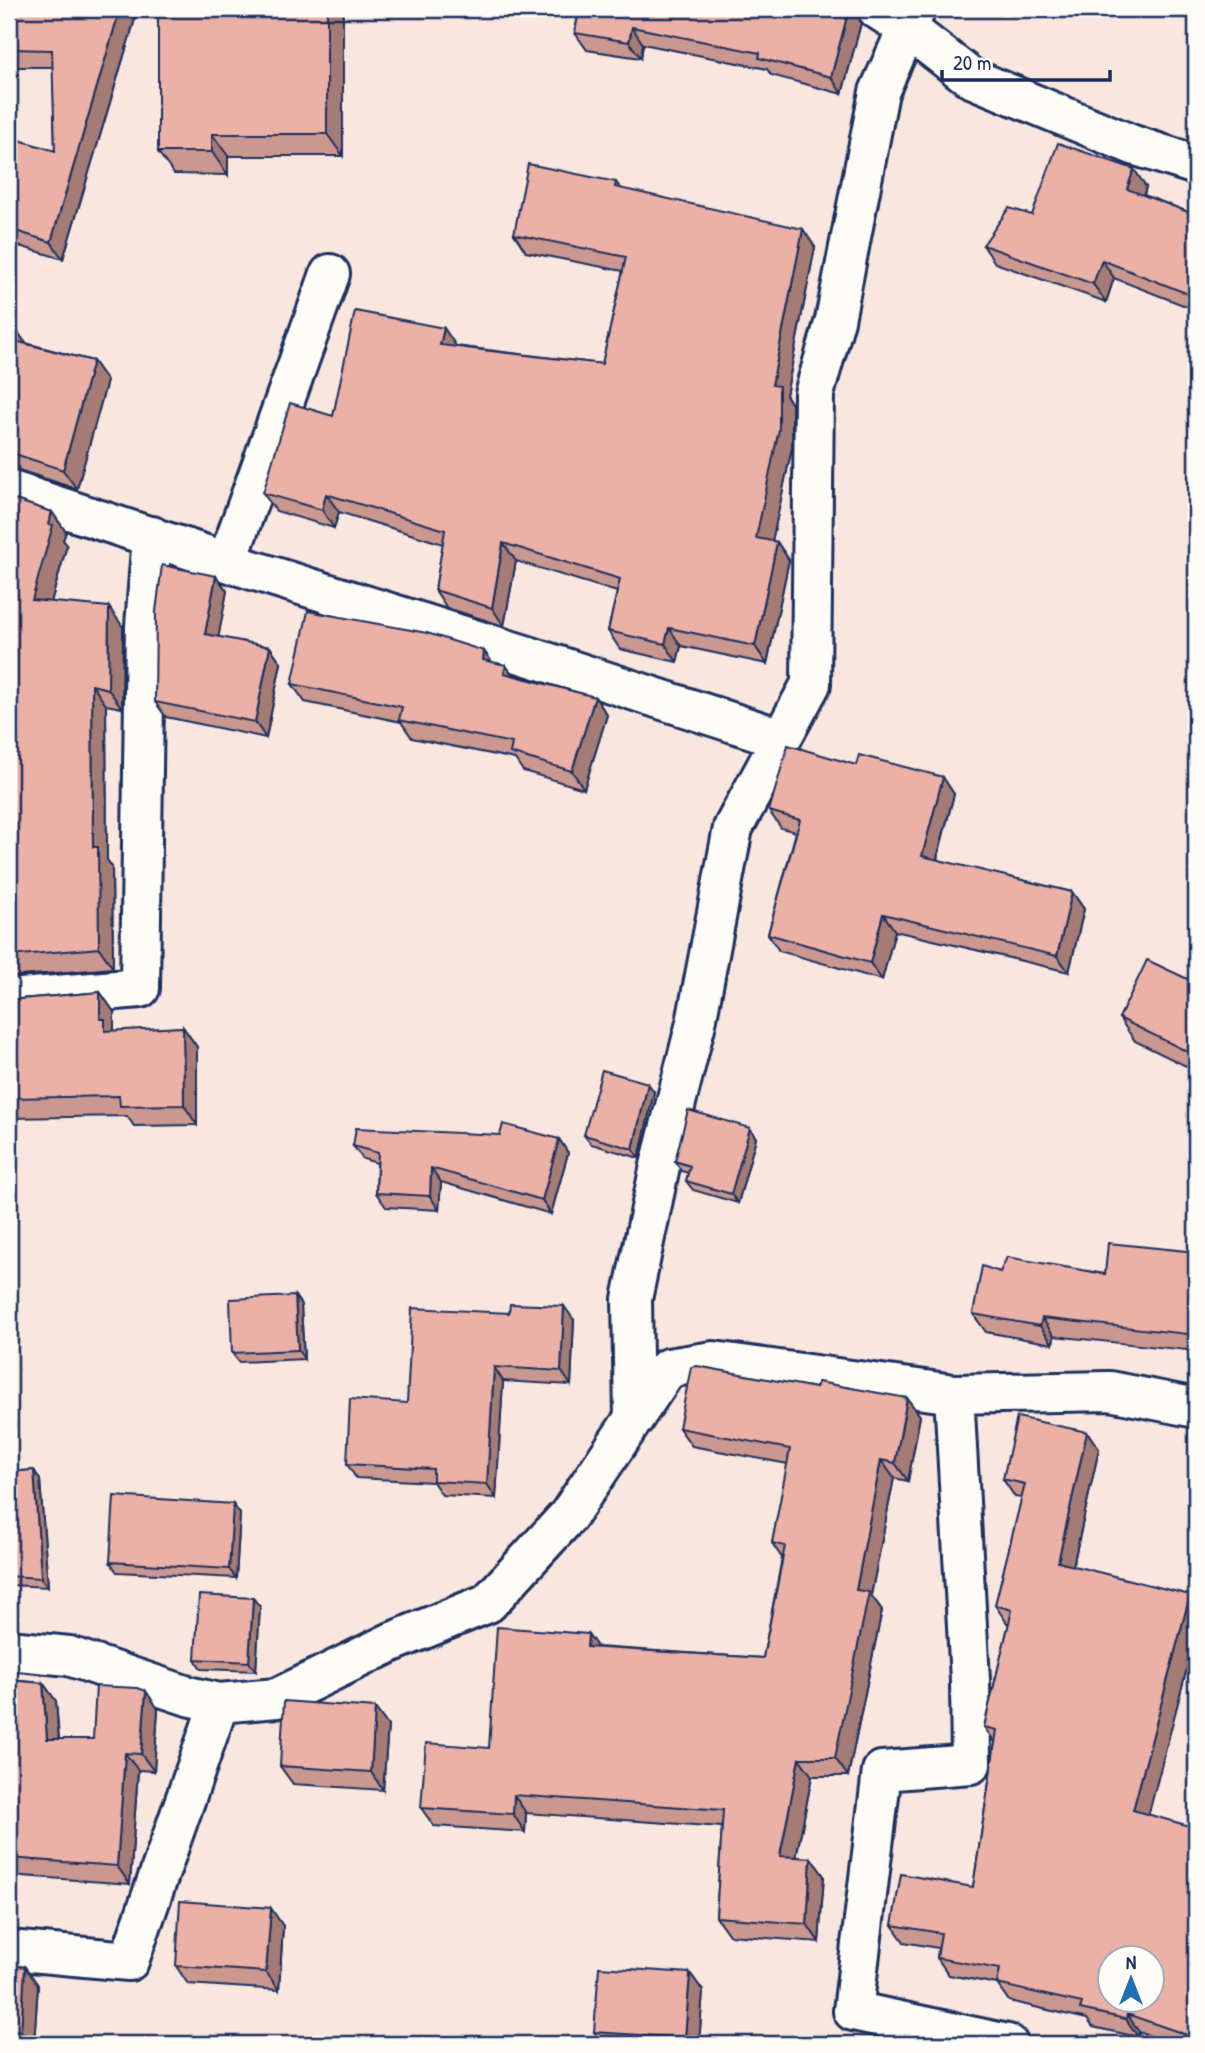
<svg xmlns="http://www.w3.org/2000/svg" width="1205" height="2053" font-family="'Patrick Hand',sans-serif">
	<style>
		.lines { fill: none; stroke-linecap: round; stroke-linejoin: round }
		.minor-casing { stroke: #1b2f5e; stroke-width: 44 }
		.minor { stroke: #fdfcf7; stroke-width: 38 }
		.wall { fill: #ca988f; stroke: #1b2f5e; stroke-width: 2 }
		.shaded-wall { fill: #a47c74; stroke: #1b2f5e; stroke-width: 2 }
		.building { fill: #ebb1a6; stroke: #1b2f5e; stroke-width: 2; fill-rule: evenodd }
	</style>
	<rect width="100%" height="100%" fill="#f8e6df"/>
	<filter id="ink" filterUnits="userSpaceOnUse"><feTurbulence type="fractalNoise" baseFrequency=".0143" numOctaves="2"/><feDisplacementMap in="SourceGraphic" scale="14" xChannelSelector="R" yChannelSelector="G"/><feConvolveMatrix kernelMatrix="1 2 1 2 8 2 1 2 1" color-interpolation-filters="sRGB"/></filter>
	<g filter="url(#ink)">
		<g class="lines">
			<defs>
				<path id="minor" d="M877,9L908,29L971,78L1133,145L1196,165
					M9,490L227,562L525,655L780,738
					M227,562L330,274
					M9,999L140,988L145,626L152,536
					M954,1394L970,1680L971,1764L882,1771L853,2011L1008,2044
					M634,1419L632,1299L660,1166L696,1023L733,828L811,684L814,394L835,320L879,92L916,9
					M9,1650L69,1656L188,1696L219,1703
					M9,1950L129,1961L219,1703L277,1698L392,1642L488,1603L568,1516L668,1368L713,1361L954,1394L1110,1391L1196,1408"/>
			</defs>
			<!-- minor casing -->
			<use href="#minor" class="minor-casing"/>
			<!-- minor -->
			<use href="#minor" class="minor"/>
		</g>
		<!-- wall -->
		<path class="wall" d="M9,9H138L63,259L9,243V137L55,151L53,67H9Z
			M343,9V156H228V175L174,174L158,152Z
			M579,9L861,23L842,94L771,75L767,69L643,44L641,58L587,50L575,33Z
			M616,182L621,189L815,247L786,395L792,404V447L772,541L777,542L789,560L767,664L681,646L677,662L620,649L608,631L617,592L516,561L504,626L447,608L435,590L443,544L339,512L334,528L276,511L263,493L333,416L456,346L602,364L623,271L526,252L514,234Z
			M1146,187L1144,195L1196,215V310L1114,278L1106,302L995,263L983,245L1032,215Z
			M9,329L26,343L93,361L107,381L77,489L16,469H9Z
			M9,498L52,512L66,532L63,540L67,545L51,602L123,627L122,708L106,705L107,860L112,867L113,968L9,977V868L12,867L10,688H9Z
			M216,576L227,591L218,637L270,647L281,663L266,738L166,717L155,702Z
			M484,651L492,662L513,675L595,697L607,715L584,789L523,771L515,759L412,738L401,722L305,702L292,684Z
			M954,794L937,860L1072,892L1084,909L1069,972L895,931L882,980L779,951L768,934L796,832L781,828L769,811Z
			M1196,983V1071L1135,1041L1119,1018Z
			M100,992L114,1012V1031L183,1027L197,1047V1125L134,1126L127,1116L9,1118V1000Z
			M654,1092L639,1158L591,1144L584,1135Z
			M750,1128L756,1138L738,1203L693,1190L686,1181L688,1173L681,1171L675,1161Z
			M559,1139L568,1153L551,1214L441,1182L439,1210L386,1207L376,1193L377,1163L363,1159L353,1146Z
			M1196,1252V1351L1054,1336L1053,1344L986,1332L973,1314L1000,1272L1105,1274Z
			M295,1296L301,1305L304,1359L239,1362L232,1353Z
			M574,1320L571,1385L503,1381L496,1498L442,1495L433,1482L356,1478L347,1464L407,1403Z
			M816,1388L907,1398L920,1416L908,1481L894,1478L871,1595L882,1610L848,1776H812L796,1857L811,1858L824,1876L819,1942L729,1935L716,1917L722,1827L526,1813L525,1832L434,1826L421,1808L489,1748L588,1634L597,1647L763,1658L782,1558L772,1543L788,1464L692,1446L679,1428Z
			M1087,1432L1099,1449L1073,1566L1148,1815L1196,1828V2044H1176L1139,2032L1138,2037L1093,2027L1087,2019L1009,2001L997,1984L949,1975L937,1958L938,1948L904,1942L892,1925L973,1887L995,1742L984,1727L1009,1623H1007L995,1605L1022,1498L1015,1497L1003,1479Z
			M34,1470L40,1480L48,1587L9,1585V1472Z
			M240,1514L236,1578L117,1572L110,1562Z
			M253,1598L260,1607L256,1671L201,1669L195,1659Z
			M9,1680L43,1683L56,1701L59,1739H93L158,1709L154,1771L138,1770L130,1884L9,1875Z
			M375,1708L388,1726L383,1790L293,1784L280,1766Z
			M283,1926L279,1990L188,1984L176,1966Z
			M9,1965L25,1967L38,1985L34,2044H9Z
			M690,1973L703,1991L699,2044H603L594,2032Z"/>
		<!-- shaded-wall -->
		<path class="shaded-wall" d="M120,9H138L63,259L51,242Z
			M327,9H343V156L327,134Z
			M849,9H855L861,23L842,94L831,77Z
			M632,27L643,44L641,58L629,42Z
			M212,134L228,156V175L212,152Z
			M1134,169L1146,187L1139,207L1127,189Z
			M803,229L815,247L786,395L792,404V447L769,556L756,538L772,385Z
			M1102,260L1114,278L1106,302L1093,284Z
			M444,328L456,346L453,363L440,345Z
			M18,332L32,352L15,341Z
			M93,361L107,381L77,489L63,470Z
			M326,494L339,512L334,528L322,510Z
			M52,512L66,532L63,540L67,545L46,620L32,600Z
			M777,542L789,560L767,664L755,646Z
			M503,543L516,561L504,626L492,608Z
			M216,576L227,591L216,650L205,634Z
			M109,607L123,627L122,708L108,689Z
			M669,628L681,646L677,662L665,644Z
			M270,647L281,663L266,738L255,722Z
			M484,651L497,669L483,660Z
			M506,665L518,683L504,673Z
			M92,685L106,705L107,860L112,867L113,968L99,948L93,847Z
			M595,697L607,715L584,789L572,771Z
			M943,777L954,794L933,873L922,856Z
			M1072,892L1084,909L1069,972L1057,956Z
			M883,914L895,931L882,980L870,963Z
			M100,992L114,1012V1033L105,1031L100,1019Z
			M183,1027L197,1047V1125L184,1105Z
			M648,1083L654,1092L639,1158L633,1149Z
			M750,1128L756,1138L738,1203L731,1194Z
			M559,1139L568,1153L551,1214L542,1200Z
			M431,1168L441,1182L439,1210L430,1196Z
			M295,1296L301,1305L304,1359L298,1350Z
			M564,1306L574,1320L571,1385L561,1371Z
			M1042,1318L1054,1336L1053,1344L1040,1326Z
			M494,1367L503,1381L496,1498L487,1484Z
			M907,1398L920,1416L908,1481L895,1463Z
			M1087,1432L1099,1449L1070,1579L1058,1562Z
			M881,1460L894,1478L871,1595L882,1610L848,1776L835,1758L856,1590Z
			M34,1470L40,1480L48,1587L41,1578Z
			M233,1504L240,1514L236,1578L229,1569Z
			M1190,1595L1196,1605V1634L1145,1828L1133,1810Z
			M253,1598L260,1607L256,1671L249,1662Z
			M588,1634L601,1652L587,1647Z
			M43,1683L56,1701L60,1757L47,1739Z
			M146,1691L158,1709L154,1771L141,1754Z
			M375,1708L388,1726L383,1790L371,1772Z
			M125,1753L138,1770L130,1884L117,1866Z
			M799,1758L812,1776L793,1874L780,1856Z
			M514,1795L526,1813L525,1832L513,1814Z
			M811,1858L824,1876L819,1942L807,1924Z
			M271,1908L283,1926L279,1990L266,1972Z
			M25,1967L38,1985L34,2044H30L21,2031Z
			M690,1973L703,1991L699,2044H690L685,2038Z
			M1127,2014L1139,2032L1138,2037L1126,2019Z"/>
		<!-- building -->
		<path class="building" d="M9,9H120L51,242L9,229V137L55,151L52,50L9,49Z
			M158,9H327V134H212V152H158Z
			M579,9H849L831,77L759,58L760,53L632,27L629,42L575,33Z
			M1058,143L1134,169L1127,189L1196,215V297L1102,260L1093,284L983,245L1009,208L1032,215Z
			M528,164L616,182L615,187L803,229L772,385L779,386V429L756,538L777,542L755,646L669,628L665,644L608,631L620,579L503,543L492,608L435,590L445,530L326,494L322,510L263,493L290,403L333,416L355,311L444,328L440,345L602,364L626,257L514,234Z
			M9,329L18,332L15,341L93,361L63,470L9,452Z
			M9,498L52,512L48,524L53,525L32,600L109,607L108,689L92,685L93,847H98L99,948L9,956V868L12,867L10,670L9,669Z
			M162,565L216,576L205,634L270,647L255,722L155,702L156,611Z
			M308,611L427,633L484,651L483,660L506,665L504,673L595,697L572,771L510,753L512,743L399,720L402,707L292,684Z
			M788,745L856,765L859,755L943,777L922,856L1072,892L1057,956L883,914L870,963L768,934L800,820L769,811Z
			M1147,960L1196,983V1056L1119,1018Z
			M100,992V1019H105V1031L183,1027L184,1105L120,1106L119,1096L9,1098V1000Z
			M602,1070L648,1083L633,1149L584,1135Z
			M688,1110L750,1128L731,1194L686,1181L690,1166L675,1161Z
			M503,1124L559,1139L542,1200L431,1168L430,1196L376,1193L378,1153L353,1146L356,1128L500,1135Z
			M1108,1243L1196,1252V1335L1042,1318L1040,1326L973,1314L982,1266L1000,1272L1007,1257L1105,1274Z
			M295,1296L298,1350L232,1353L230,1299Z
			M510,1304L564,1306L561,1371L494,1367L487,1484L433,1481V1469L347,1464L350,1399L407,1403L412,1308L509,1313Z
			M697,1366L816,1388L818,1382L907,1398L895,1463L881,1460L856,1590L869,1592L835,1758H799L780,1856L811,1858L807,1924L716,1917L723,1810L514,1795L513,1814L421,1808L426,1743L489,1748L497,1627L588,1634L587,1647L763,1658L785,1546L772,1543L790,1449L679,1428L691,1367Z
			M1017,1417L1087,1432L1058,1562L1190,1595L1133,1810L1196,1828V2038L1127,2014L1126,2019L1080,2009L1082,2003L997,1984L1000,1969L937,1958L941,1933L892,1925L901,1874L973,1887L997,1730L984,1727L1012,1610L995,1605L1025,1484L1003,1479ZM1110,1958H1152V2000H1110Z
			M34,1470L41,1578L9,1576V1472Z
			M114,1496L233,1504L229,1569L110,1562Z
			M199,1595L253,1598L249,1662L195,1659Z
			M9,1680L43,1683L47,1739H93L96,1686L138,1688L146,1691L141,1754L125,1753L117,1866L9,1858Z
			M284,1701L375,1708L371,1772L280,1766Z
			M180,1901L271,1908L266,1972L176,1966Z
			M9,1965L25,1967L21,2031L9,2030Z
			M599,1967L690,1973L685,2038L594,2032Z"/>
	</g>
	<!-- margin -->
	<rect width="1205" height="2053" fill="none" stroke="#fdfcf7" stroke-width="35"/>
	<rect x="18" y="18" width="1170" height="2018" fill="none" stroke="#1b2f5e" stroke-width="2.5" filter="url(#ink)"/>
	<!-- north arrow -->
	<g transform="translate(1131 1979)"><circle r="33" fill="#fdfcf7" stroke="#a3aaba" stroke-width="2"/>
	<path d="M0-5L12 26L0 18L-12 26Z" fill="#1f6fb2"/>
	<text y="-10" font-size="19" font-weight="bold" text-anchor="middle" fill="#1b2f5e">N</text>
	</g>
	<!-- scale -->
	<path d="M942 70v10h168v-10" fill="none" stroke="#1b2f5e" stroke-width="3.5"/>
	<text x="953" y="70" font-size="21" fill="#1b2f5e" stroke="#fdfcf7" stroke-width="5" paint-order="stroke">20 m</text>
</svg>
